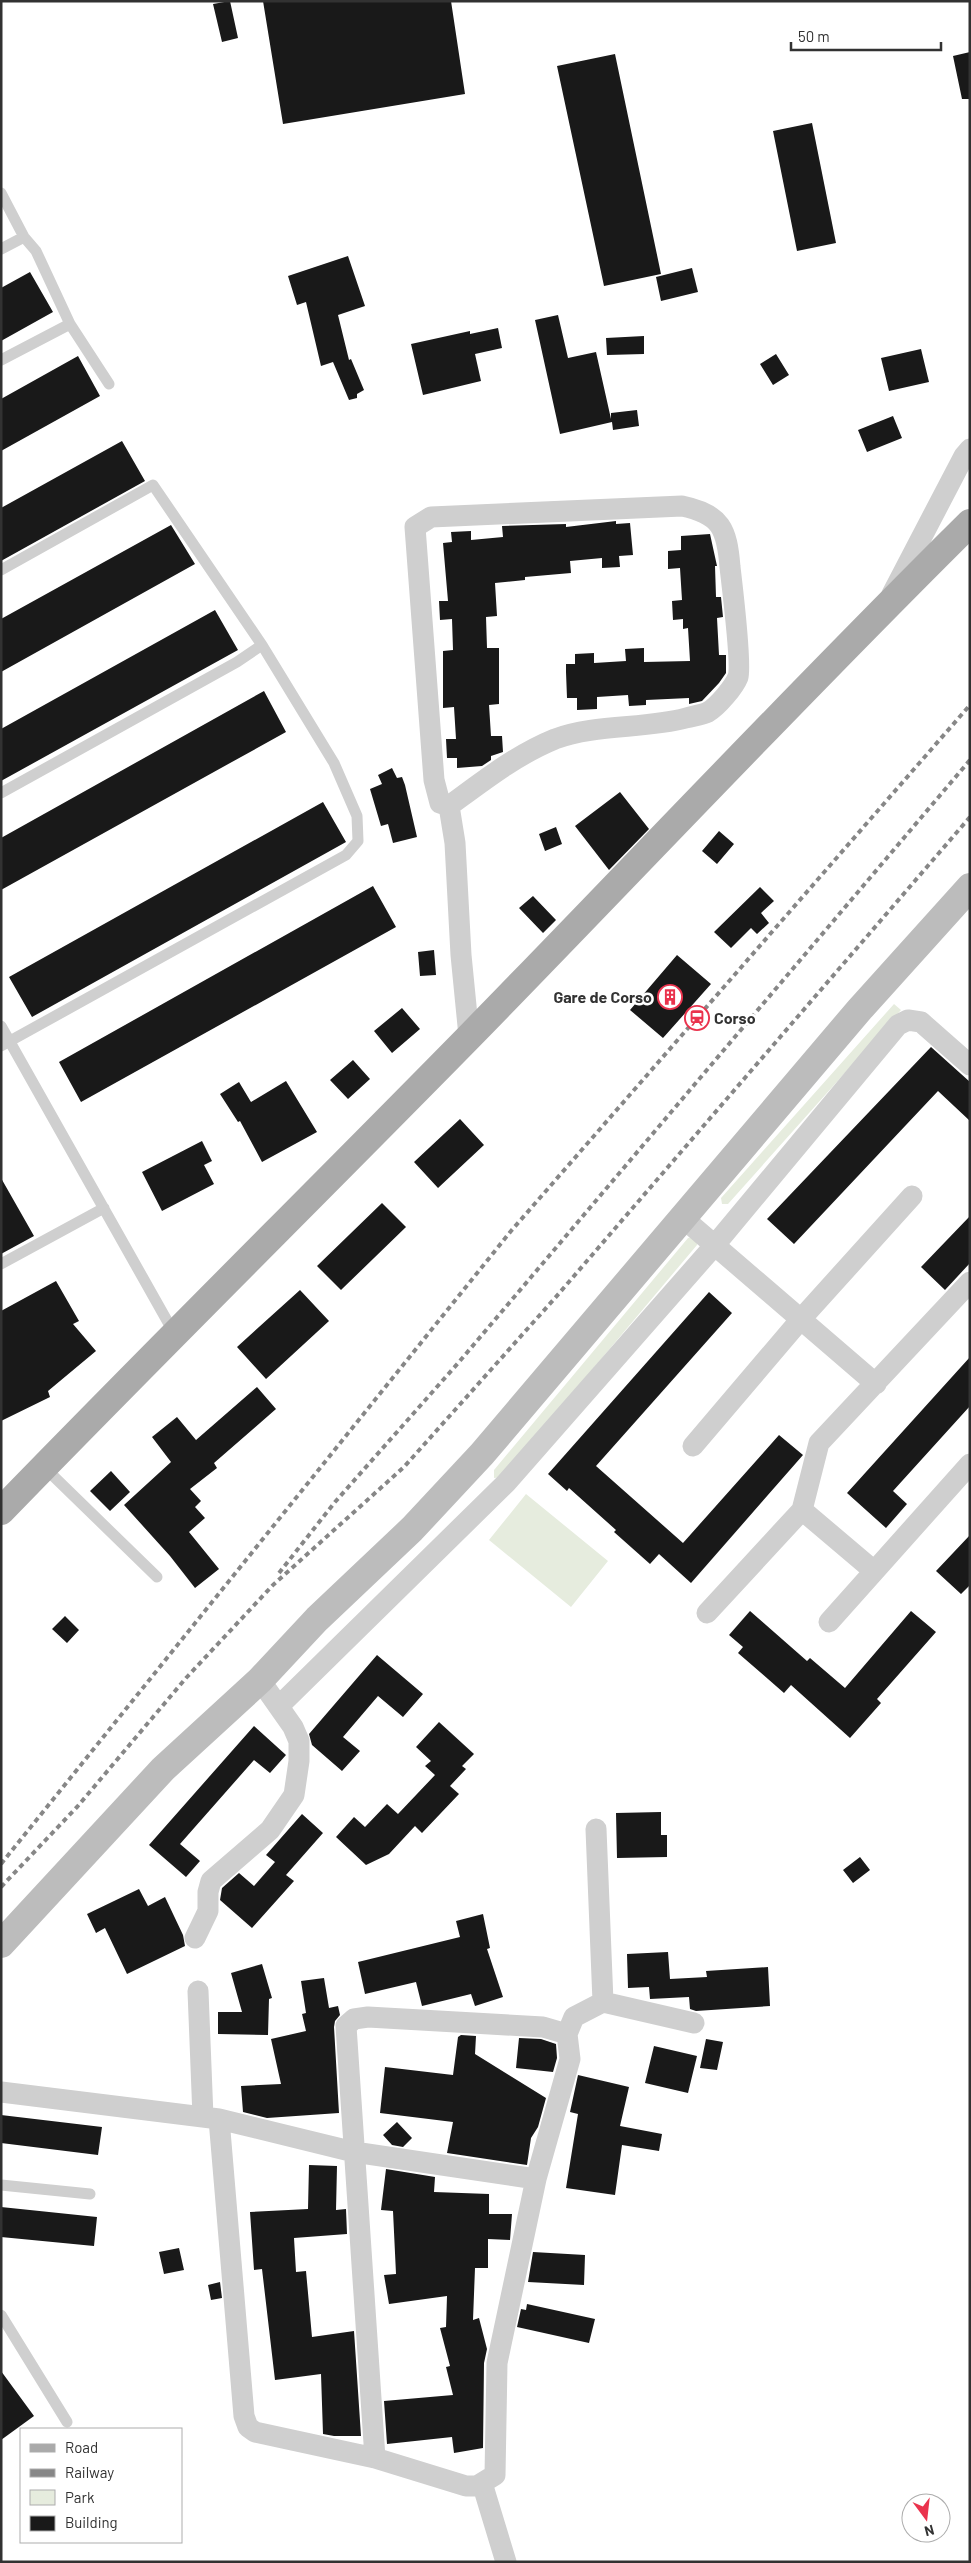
<svg xmlns="http://www.w3.org/2000/svg" width="971" height="2563" font-family="Barlow,sans-serif">
	<style>
		.green { fill: #e6ecde }
		.building { fill: #191919 }
		.lines { fill: none; stroke-linecap: round; stroke-linejoin: round }
		.lane { stroke: #cfcfcf; stroke-width: 11 }
		.street { stroke: #cfcfcf; stroke-width: 21 }
		.secondary { stroke: #bcbcbc; stroke-width: 28 }
		.primary { stroke: #aaa; stroke-width: 28 }
		.rail { stroke: #878787; stroke-width: 4; stroke-dasharray: 5 4; stroke-linecap: butt }
		.labels { text-anchor: middle; stroke-width: 5; stroke-linejoin: round; paint-order: stroke }
		.poi-label { font-size: 16px; font-weight: bold; fill: #323232; stroke: #fff; text-anchor: end }
	</style>
	<rect width="100%" height="100%" fill="#fff"/>
	<!-- green -->
	<path class="green" d="M894,1004L901,1010L728,1204H722L721,1198Z
		M692,1237L698,1241L697,1245L502,1477L494,1478V1470L688,1238Z
		M526,1494L608,1561L571,1607L489,1540Z"/>
	<!-- building -->
	<path class="building" d="M230,1L238,38L222,42L213,4Z
		M263,1H451L465,94L283,124Z
		M970,52V99H962L953,56Z
		M615,54L661,274L604,286L557,66Z
		M812,123L836,243L797,251L773,131Z
		M348,256L365,306L338,315L349,360L351,359L364,390L357,394V398L349,400L333,362L321,366L306,302L297,305L288,276Z
		M692,268L698,292L661,301L656,277Z
		M30,272L53,312L1,341V288Z
		M558,315L568,358L596,352L611,419V413L637,410L639,426L613,430L612,422L560,434L535,320Z
		M498,328L502,348L475,354L481,381L423,395L411,344L470,331V334Z
		M644,336V354L607,355L606,338Z
		M921,349L929,382L889,391L881,358Z
		M776,354L789,375L773,385L760,364Z
		M78,356L100,396L1,451V399Z
		M893,416L902,438L867,452L858,430Z
		M122,441L145,481L1,561V508Z
		M616,521V524L630,523L633,555L619,556L620,567L602,568V558L570,561L571,573L525,577V580L495,583L497,616L486,617L487,648H499V704L489,705L491,736H502L503,752L491,756V760L482,766L457,768V758H447L446,739H456L454,707L443,708V651L453,650L452,619L440,620L439,601H448L443,543L452,542L451,532L471,531V540L503,537L502,526L566,524V527Z
		M171,525L195,564L1,672V619Z
		M710,534L717,566H715L716,597H721L723,617L717,618L719,655H726V673L719,683L702,701L689,704V698L646,700V705L629,706L628,695L597,697V709L577,710V698H567L566,672V664H575V654L594,653V663L626,661L625,649L644,648V662L690,661L688,628L683,629V619L673,620L672,601L682,600L680,568L668,569V551L681,550V536Z
		M215,610L238,650L1,781V729Z
		M264,691L286,732L1,890V838Z
		M392,768L397,778L402,777L405,785L417,837L393,843L388,824L381,826L370,789L382,784L378,775Z
		M620,792L649,829L609,870L575,826Z
		M323,802L346,842L32,1017L9,977Z
		M556,827L562,844L545,851L539,834Z
		M719,831L734,844L717,864L702,851Z
		M373,886L396,927L81,1102L59,1062Z
		M760,887L774,901L761,913L769,923L757,934L751,928L731,948L714,932Z
		M533,896L556,920L543,933L519,908Z
		M434,950L436,975L420,976L418,952Z
		M677,955L711,984L663,1038L630,1010Z
		M402,1008L420,1029L392,1053L374,1031Z
		M931,1047L970,1082V1121L938,1091L794,1244L767,1219Z
		M353,1060L370,1079L348,1099L330,1080Z
		M286,1081L317,1132L262,1162L240,1121L238,1122L220,1094L239,1082L251,1102Z
		M460,1119L484,1145L438,1188L414,1162Z
		M202,1141L212,1161L204,1165L214,1184L162,1211L142,1172Z
		M1,1178L34,1236L1,1254Z
		M382,1203L406,1227L341,1290L317,1266Z
		M970,1216V1263L945,1290L921,1267Z
		M56,1281L79,1321L73,1324L96,1351L48,1391L50,1397L1,1421V1311Z
		M300,1290L329,1321L266,1379L237,1347Z
		M709,1292L732,1313L596,1466L683,1543L779,1435L803,1455L691,1583L659,1554L650,1564L614,1532L616,1530L569,1488L567,1491L548,1474Z
		M970,1357V1406L893,1491L907,1504L886,1528L847,1493Z
		M257,1387L276,1409L214,1463L217,1468L190,1489L201,1501L195,1507L205,1518L189,1532L219,1569L195,1588L170,1556L124,1505L171,1462L152,1437L177,1417L196,1440Z
		M111,1471L130,1492L110,1511L90,1491Z
		M970,1535V1585L961,1594L936,1571Z
		M750,1611L807,1661L810,1658L845,1688L911,1611L936,1632L877,1699L881,1703L850,1738L791,1685L784,1693L738,1653L743,1647L729,1635Z
		M65,1616L79,1630L67,1643L52,1629Z
		M377,1655L423,1694L403,1717L378,1696L343,1737L360,1751L342,1771L312,1745L309,1734Z
		M439,1722L474,1754L462,1766L466,1769L450,1786L459,1794L422,1833L415,1826L389,1854L366,1865L336,1837L354,1817L365,1827L387,1804L398,1814L435,1775L425,1766L431,1761L416,1747Z
		M254,1726L286,1755L270,1773L254,1760L180,1844L200,1861L186,1877L149,1845Z
		M661,1812V1835H667V1857L617,1858L616,1813Z
		M302,1814L323,1833L286,1875L294,1881L252,1928L220,1900L222,1888L239,1873L254,1886L275,1862L266,1855Z
		M860,1857L870,1870L853,1883L843,1870Z
		M139,1889L148,1906L165,1897L183,1935L185,1946L127,1974L105,1928L96,1933L87,1914Z
		M483,1914L490,1948L487,1949L503,1997L475,2006L471,1994L422,2006L416,1982L365,1994L358,1962L460,1937L456,1921Z
		M668,1952L670,1979L707,1977L706,1971L768,1967L770,2006L696,2011L690,2009L689,1997L650,1999L649,1987L628,1988L627,1954Z
		M262,1964L272,1998L269,1999L268,2035L218,2034V2012H242L231,1973Z
		M324,1978L329,2008L338,2006L340,2015L335,2021L334,2027L339,2113L267,2118L243,2112L241,2086L281,2084L271,2039L306,2031L302,2014L306,2013L301,1981Z
		M461,2035L476,2036L475,2054L546,2098L538,2127L531,2138L527,2165L447,2153L453,2122L380,2113L385,2067L453,2075L458,2037Z
		M519,2038L541,2039L556,2044L557,2058L553,2072L516,2068Z
		M706,2039L723,2042L717,2070L700,2068Z
		M654,2046L697,2056L688,2093L645,2083Z
		M578,2075L629,2087L620,2126L662,2134L659,2151L622,2145L615,2195L566,2188L578,2114L570,2112Z
		M1,2115L102,2127L98,2155L1,2143Z
		M397,2122L412,2138L403,2147L392,2145L383,2135Z
		M309,2165L337,2166L336,2210L346,2209L347,2234L294,2238L296,2272L306,2271L312,2337L354,2331L361,2436H334L323,2434L321,2374L275,2380L262,2269L254,2270L250,2212L308,2209Z
		M386,2169L435,2177L434,2192L489,2194V2214H512L510,2240L488,2239V2268H475L473,2320L479,2318L487,2349L484,2363L483,2448L454,2453L452,2437L387,2444L384,2401L453,2395L446,2367L450,2366L440,2328L446,2327L447,2296L389,2304L384,2275L396,2274L393,2211L381,2210Z
		M1,2207L97,2217L94,2246L1,2237Z
		M179,2248L184,2270L164,2274L159,2252Z
		M533,2252L585,2255L584,2285L528,2282Z
		M220,2282L222,2298L211,2300L208,2285Z
		M527,2304L595,2319L589,2343L517,2327L521,2309L526,2310Z
		M1,2371L34,2416L1,2440Z"/>
	<g class="lines">
		<!-- lane -->
		<path class="lane" d="M1,193L24,237L36,251L70,324L109,384
			M1,249L24,237
			M1,360L70,324
			M1,570L153,485L262,645L334,763L357,816L358,841L346,855L1,1046
			M1,793L237,662L262,645
			M1,1026L174,1333
			M1,1264L104,1208
			M44,1467L157,1577
			M1,2185L90,2194
			M1,2315L67,2422"/>
		<!-- street -->
		<path class="street" d="M682,506C721,514 727,529 730,567C732,585 742,665 738,677C734,687 718,706 708,712C702,715 693,716 686,718C645,729 595,724 555,739C516,755 483,781 449,806L440,803L434,780L415,527L431,517Z
			M892,594L964,456L970,449
			M449,806L455,843L461,955L469,1036
			M683,1218L876,1384
			M693,1446L801,1319L912,1196
			M874,1571L802,1510L819,1443L970,1282
			M707,1613L802,1510
			M829,1622L970,1464
			M279,1706L506,1483L714,1246L898,1025L908,1020L921,1022L970,1065
			M596,1829L603,2002
			M195,1938L208,1911V1892L211,1881L270,1830L294,1795L299,1761V1741L293,1727L260,1680
			M198,1991L203,2117
			M567,2034L574,2017L603,2002L694,2023
			M1,2092L219,2119L244,2416L248,2427L255,2432L375,2458L466,2486H477L495,2475L497,2363L536,2179L570,2059L567,2034L543,2027L368,2017L354,2019L346,2026L375,2458
			M219,2119L354,2152L536,2179
			M482,2483L506,2562"/>
		<!-- secondary -->
		<path class="secondary" d="M1,1944L163,1769L260,1680L317,1619L412,1529L482,1454L860,1009L970,887"/>
		<!-- primary -->
		<path class="primary" d="M1,1511C156,1351 314,1195 470,1036C637,865 800,691 970,523"/>
		<!-- rail -->
		<path class="rail" d="M279,1573L335,1502L459,1362L970,760
			M1,1864L511,1231L970,705
			M1,1887L77,1807L186,1678L273,1585L404,1467L555,1298L970,817"/>
	</g>
	<!-- icons -->
	<defs>
		<symbol id="building-ring" viewBox="-11 -11 22 22"><circle r="9.5" fill="#fff" stroke="#ea334d" stroke-width="1.5"/><path d="M-4-6H4V6H1V3H-1V6H-4ZM-2.5-4.3h1.7v1.8h-1.7ZM.8-4.3h1.7v1.8H.8ZM-2.5-1h1.7V.8h-1.7ZM.8-1h1.7V.8H.8Z" fill="#ea334d"/></symbol>
		<symbol id="station-ring" viewBox="-11 -11 22 22"><circle r="9.5" fill="#fff" stroke="#ea334d" stroke-width="1.5"/><path d="M-3-6H3Q5-6 5-4V2Q5 4 3 4L4.5 6H3L1.5 4h-3L-3 6H-4.5L-3 4Q-5 4-5 2V-4Q-5-6-3-6ZM-3.5-4v3h7v-3ZM-3.5 1v1.5H-2V1ZM2 1v1.5H3.5V1Z" fill="#ea334d"/></symbol>
	</defs>
	<g fill-rule="evenodd">
		<use href="#building-ring" x="656" y="983" width="28" height="28"/>
		<use href="#station-ring" x="683" y="1004" width="28" height="28"/>
	</g>
	<g class="labels">
		<!-- poi labels -->
		<g class="poi-label">
			<text x="652" y="1003">Gare de Corso</text>
			<text x="714" y="1024" text-anchor="start">Corso</text>
		</g>
	</g>
	<!-- border -->
	<rect width="971" height="2563" fill="none" stroke="#323232" stroke-width="5"/>
	<!-- legend -->
	<rect x="20" y="2428" width="162" height="115" fill="#ffffff" stroke="#adadad"/>
	<rect x="30" y="2444" width="25" height="8" fill="#aaaaaa" stroke="#adadad"/>
	<text x="65" y="2453" font-size="15" fill="#323232">Road</text>
	<rect x="30" y="2469" width="25" height="8" fill="#878787" stroke="#adadad"/>
	<text x="65" y="2478" font-size="15" fill="#323232">Railway</text>
	<rect x="30" y="2490" width="25" height="15" fill="#e6ecde" stroke="#adadad"/>
	<text x="65" y="2503" font-size="15" fill="#323232">Park</text>
	<rect x="30" y="2516" width="25" height="15" fill="#191919" stroke="#adadad"/>
	<text x="65" y="2528" font-size="15" fill="#323232">Building</text>
	<!-- north arrow -->
	<g transform="translate(926 2518) rotate(165)"><circle r="24" fill="#ffffff" stroke="#adadad"/>
	<path d="M0-4L9 19L0 12L-9 19Z" fill="#ea334d"/>
	<text y="-8" font-size="14" font-weight="bold" text-anchor="middle" fill="#323232">N</text>
	</g>
	<!-- scale -->
	<path d="M791 42v8h150v-8" fill="none" stroke="#323232" stroke-width="2.5"/>
	<text x="798" y="42" font-size="15" fill="#323232" stroke="#ffffff" stroke-width="4" paint-order="stroke">50 m</text>
</svg>
